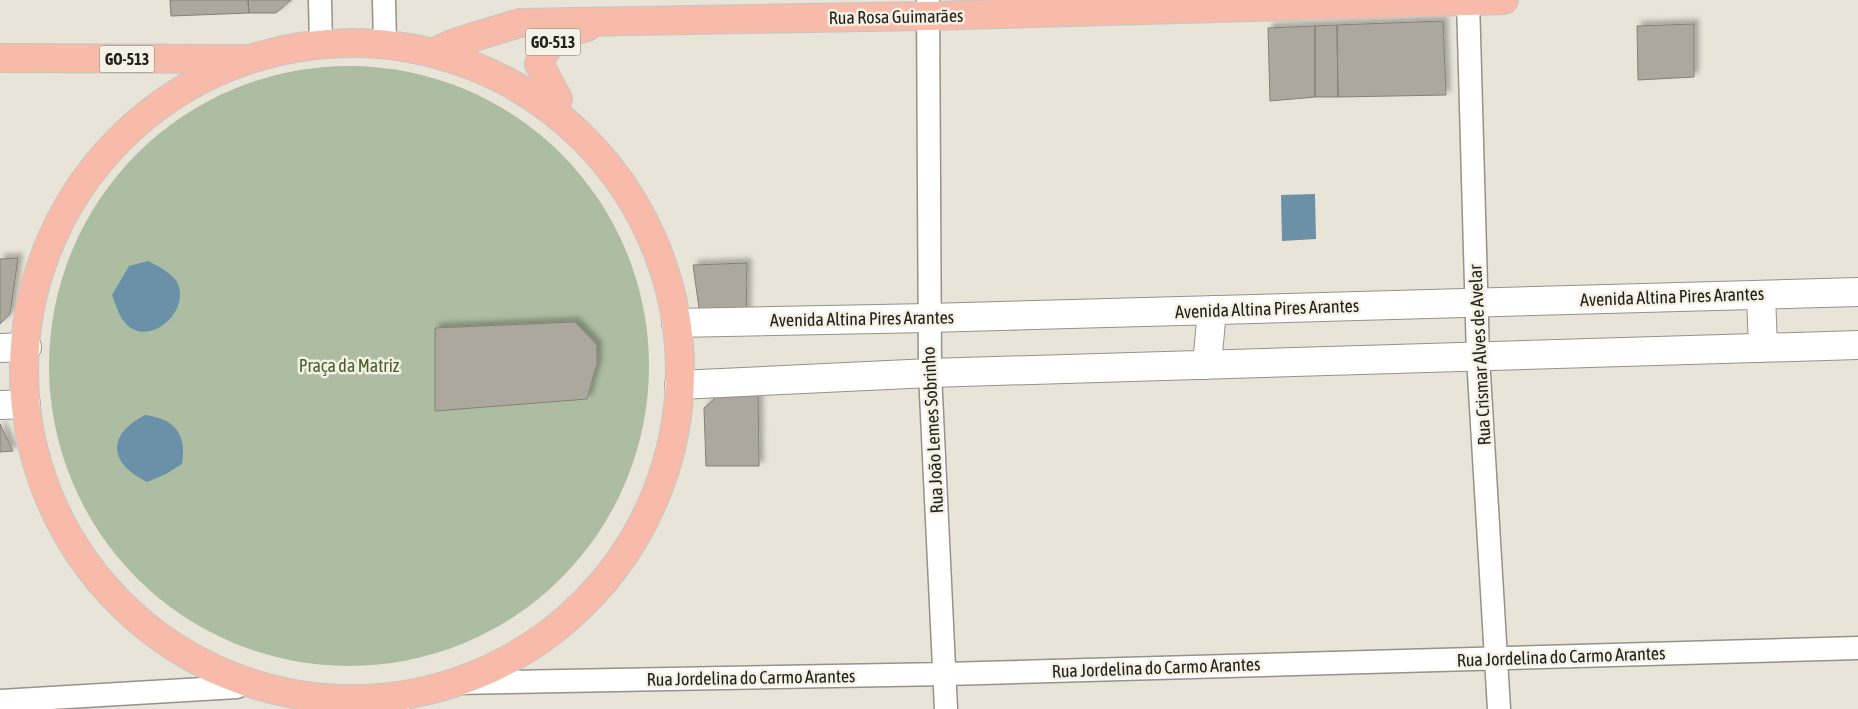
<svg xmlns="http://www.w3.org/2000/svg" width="1858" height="709" font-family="'Asap Condensed',sans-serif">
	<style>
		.green { fill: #adbda1 }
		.water { fill: #6a91a8 }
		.building { fill: #aca89d; stroke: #858176; filter: url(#shadow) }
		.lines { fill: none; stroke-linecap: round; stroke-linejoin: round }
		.minor-casing { stroke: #969287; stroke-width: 25 }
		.tertiary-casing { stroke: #969287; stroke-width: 30 }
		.primary-casing { stroke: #c6c6c4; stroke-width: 30 }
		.minor { stroke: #fff; stroke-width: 22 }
		.tertiary { stroke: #fff; stroke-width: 28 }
		.primary { stroke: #f8bbaa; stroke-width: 28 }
		.labels { text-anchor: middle; stroke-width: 5; stroke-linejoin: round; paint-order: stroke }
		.shield { fill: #f6f1e5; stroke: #626059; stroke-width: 1 }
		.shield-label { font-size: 16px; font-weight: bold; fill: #23221d }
		.street-label { font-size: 18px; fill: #23221d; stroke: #f6f1e5 }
		.park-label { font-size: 18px; fill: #45612c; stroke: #f6f1e5 }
	</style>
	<defs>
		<filter id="shadow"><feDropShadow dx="4.5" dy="-4.5" stdDeviation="2.5" flood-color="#0004"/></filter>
	</defs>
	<rect width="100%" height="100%" fill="#e8e4d8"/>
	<!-- green -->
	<path class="green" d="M49 366a300 300 0 1 1 600 0a300 300 0 1 1-600 0Z"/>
	<!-- water -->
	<path class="water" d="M1315,194L1316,239L1282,241L1281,195Z
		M148,261C158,266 174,274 178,284C190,315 144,351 123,320C118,313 115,303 112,295L129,266Z
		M145,415C175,419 187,434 182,464L166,474L147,482C109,464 106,435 145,415Z"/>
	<!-- building -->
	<path class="building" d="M170,0H248L249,13L171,16Z
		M248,0H291L276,13H249Z
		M1443,21L1446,95L1338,97L1337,25Z
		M1694,24V77L1638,80L1637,26Z
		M1337,25L1338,97H1315V26Z
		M1315,26V97L1270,101L1268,28Z
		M18,258L10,314L0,324V259Z
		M747,263L746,319H711L699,308L693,265Z
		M575,322L597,345V364L587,399L435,411V328Z
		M721,393L758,394L759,466H706L704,408Z
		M0,424L13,451L0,452Z"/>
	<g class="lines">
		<defs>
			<path id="minor" d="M320,0L321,45
				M384,0L385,45
				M928,0L930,373L946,709
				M1468,0L1478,357L1499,709
				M454,683L946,674L1858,648
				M398,696V709
				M331,698L332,709
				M0,701L237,687"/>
			<path id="tertiary" d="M1761,295L1763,348
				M676,323L929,318L1858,292
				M0,348L27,347
				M1207,365L1212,310
				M679,385L930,373L1858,345
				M0,405L26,404"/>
			<path id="primary" d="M24 371a328 328 0 1 1 656 0a328 328 0 1 1-656 0Z
				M434,52L457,42L520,23L929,16L1504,0
				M0,58L244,59
				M558,99L539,64C547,40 564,33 587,27"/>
		</defs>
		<!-- minor casing -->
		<use href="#minor" class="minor-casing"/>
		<!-- tertiary casing -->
		<use href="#tertiary" class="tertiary-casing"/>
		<!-- primary casing -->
		<use href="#primary" class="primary-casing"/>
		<!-- minor -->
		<use href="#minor" class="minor"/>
		<!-- tertiary -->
		<use href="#tertiary" class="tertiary"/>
		<!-- primary -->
		<use href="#primary" class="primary"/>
	</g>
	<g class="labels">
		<!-- shield labels -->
		<g class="shield">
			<rect x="525.5" y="28.5" width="55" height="27" rx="4"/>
			<rect x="99.5" y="45.5" width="55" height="27" rx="4"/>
		</g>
		<g class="shield-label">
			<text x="553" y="48">GO-513</text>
			<text x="127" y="65">GO-513</text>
		</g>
		<!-- street labels -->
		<g class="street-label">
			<text transform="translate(896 17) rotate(-1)" y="6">Rua Rosa Guimarães</text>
			<text transform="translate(1672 297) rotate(-2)" y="6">Avenida Altina Pires Arantes</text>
			<text transform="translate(1267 309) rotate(-2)" y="6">Avenida Altina Pires Arantes</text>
			<text transform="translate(862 319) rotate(-1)" y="6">Avenida Altina Pires Arantes</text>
			<text transform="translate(1480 355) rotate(-93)" y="6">Rua Crismar Alves de Avelar</text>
			<text transform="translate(933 430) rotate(-93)" y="6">Rua João Lemes Sobrinho</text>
			<text transform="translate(1561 657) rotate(-2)" y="6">Rua Jordelina do Carmo Arantes</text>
			<text transform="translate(1156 668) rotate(-2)" y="6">Rua Jordelina do Carmo Arantes</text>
			<text transform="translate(751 678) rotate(-1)" y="6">Rua Jordelina do Carmo Arantes</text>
		</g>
		<!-- park labels -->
		<g class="park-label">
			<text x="349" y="372">Praça da Matriz</text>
		</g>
	</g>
</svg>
